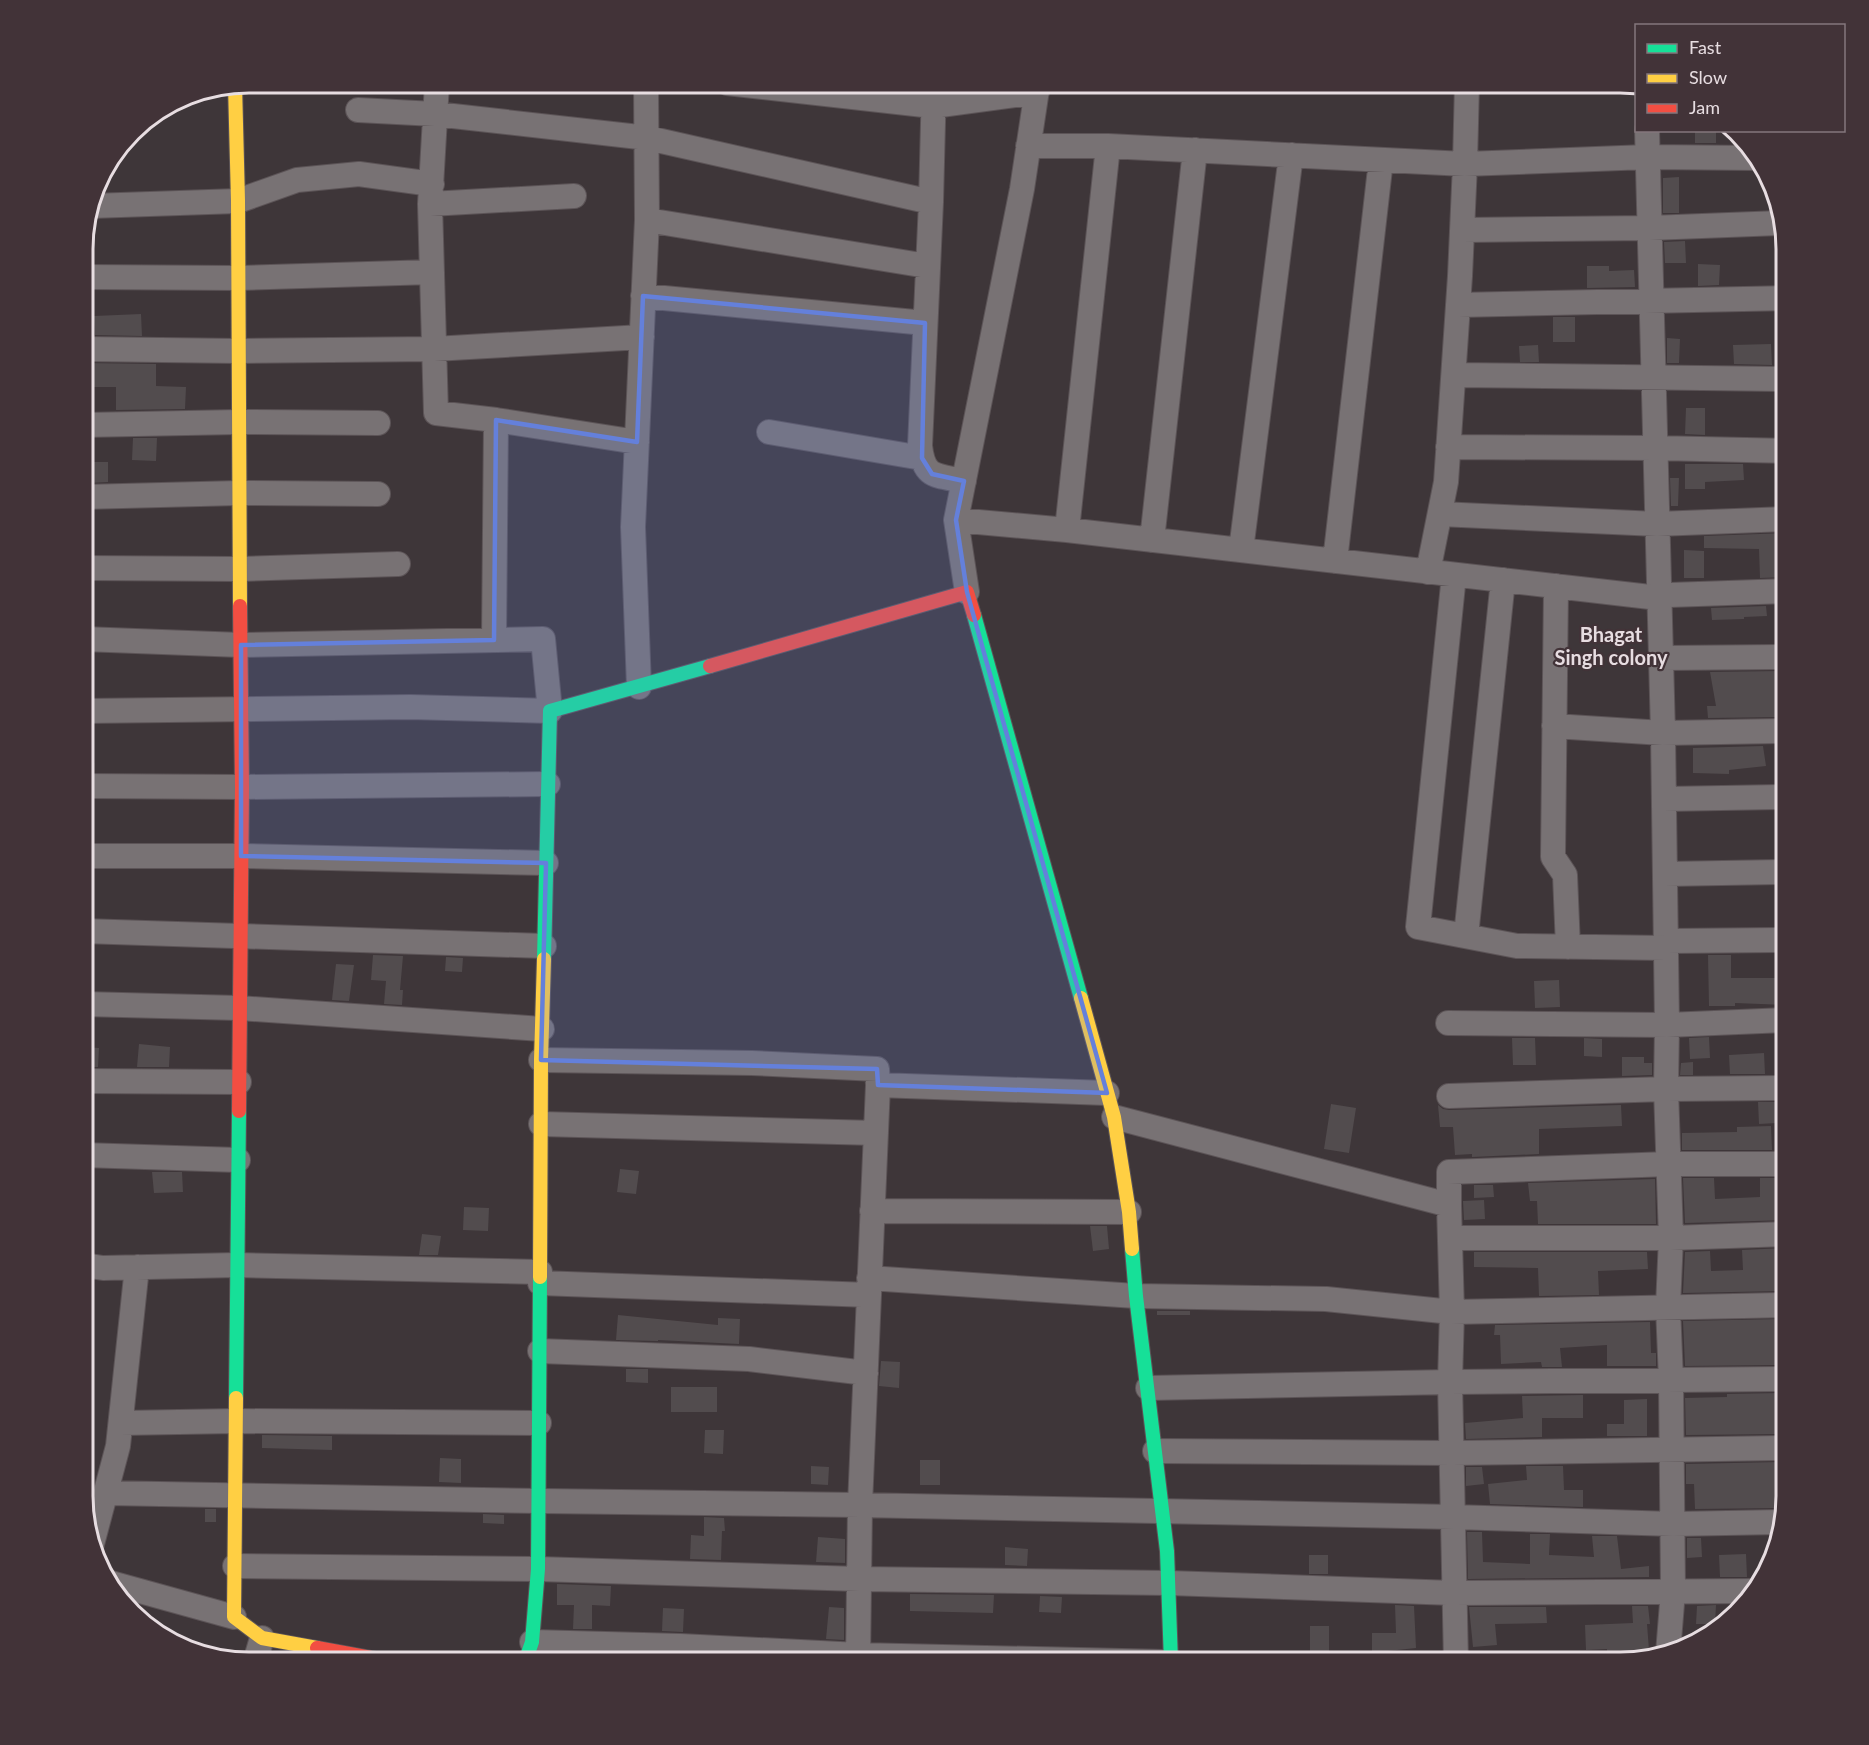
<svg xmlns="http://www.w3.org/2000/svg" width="1869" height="1745" font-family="Lato,sans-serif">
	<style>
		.building { fill: #524c4e }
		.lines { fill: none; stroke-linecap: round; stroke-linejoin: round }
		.street-casing { stroke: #5c5457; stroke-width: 26 }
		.fast-casing { stroke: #5c5457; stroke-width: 16 }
		.slow-casing { stroke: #5c5457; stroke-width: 16 }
		.jam-casing { stroke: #5c5457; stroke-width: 16 }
		.street { stroke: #787274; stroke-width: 24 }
		.fast { stroke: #16e098; stroke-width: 14 }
		.slow { stroke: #ffcf43; stroke-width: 14 }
		.jam { stroke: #f24e42; stroke-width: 14 }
		.marked { fill: #6480db; fill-opacity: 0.2; stroke: #6480db; stroke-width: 4.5; stroke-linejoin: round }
		.labels { text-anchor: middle; stroke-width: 4.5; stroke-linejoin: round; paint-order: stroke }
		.quarter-label { font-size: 20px; font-weight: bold; fill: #e7dde1; stroke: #423338 }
		.rim { fill: none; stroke: #e7dde1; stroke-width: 3 }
	</style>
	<rect width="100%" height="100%" fill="#3e3639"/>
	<!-- building -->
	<path class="building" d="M1695,130H1716V143H1695Z
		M1679,177V213H1663V178Z
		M1685,241L1686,263H1665L1664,242Z
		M1698,264L1720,265L1719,285L1698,286Z
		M1587,266H1609V271L1634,270L1635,287L1587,288Z
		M141,314L142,336L95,335L94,316Z
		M1553,317H1575V342H1553Z
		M1667,338L1680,339L1679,363H1667Z
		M1771,344L1772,365L1734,364L1733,345Z
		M1538,345L1539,362H1520L1519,346Z
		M83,363L156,364V386L186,387L185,409L116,410V387H83Z
		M1686,408H1705V435L1685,434Z
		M133,438H157L156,461L132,460Z
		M89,462H108V482L89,483Z
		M1685,464H1743L1744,480L1705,482V489H1685Z
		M1670,478H1679L1678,506H1671Z
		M1784,533L1786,577L1760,578L1759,549L1704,548V536Z
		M1684,550L1704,551V578H1684Z
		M1766,606L1767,616L1744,617V619L1712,620L1711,608Z
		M1786,671V717L1708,718L1707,706H1716L1710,672Z
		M1763,746L1766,766L1729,770V774L1693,773V748Z
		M373,955L403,956L400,990H403L402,1005L384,1004L386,981L371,980Z
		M1708,955H1731V978H1786V1005L1735,1003V1006H1709Z
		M446,957L463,958L462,972L445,971Z
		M336,964L354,965L349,1001L332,1000Z
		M1559,980L1560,1007L1535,1008L1534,981Z
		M1709,1037L1710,1058L1690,1059L1689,1038Z
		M1512,1038H1535L1536,1065H1513Z
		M1584,1038L1602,1039V1057L1584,1056Z
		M139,1044L170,1047L169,1067H137Z
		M83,1047L99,1048L98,1067H83Z
		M1764,1053L1765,1074H1730L1729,1055Z
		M1622,1057H1644V1063H1652V1075L1622,1076Z
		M1693,1062V1075H1680L1681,1063Z
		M1758,1102H1776L1777,1123L1759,1124Z
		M1331,1104L1356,1108L1349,1153L1324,1149Z
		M1438,1105L1443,1109L1449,1110L1621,1105L1622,1126L1539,1129V1154L1472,1157V1154L1455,1155L1453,1127H1440Z
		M1771,1126L1772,1150H1682V1133L1737,1132V1127Z
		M620,1169L639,1171L636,1194L617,1192Z
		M152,1172H182L183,1192L154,1193Z
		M1683,1178H1714L1715,1199L1760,1197V1178H1786V1220L1685,1223Z
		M1655,1179L1656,1224H1538L1537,1201H1530L1528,1183Z
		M1474,1185H1493L1494,1197L1474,1198Z
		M1484,1200L1485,1219L1464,1220L1463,1201Z
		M464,1207L489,1208L488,1231L463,1230Z
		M1090,1226H1107L1109,1249L1093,1251Z
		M422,1234L441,1236L438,1255H419Z
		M1786,1248V1264H1783L1784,1291L1683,1293L1685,1252L1710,1251L1711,1271L1743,1270L1742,1250Z
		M1474,1252H1647L1648,1269L1598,1271L1599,1295L1539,1296L1538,1268L1474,1267Z
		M1157,1311H1190V1315H1157Z
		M618,1315L718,1325V1318L740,1319L739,1344L658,1340V1341L616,1340Z
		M1786,1319V1334L1776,1335L1775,1365L1685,1366L1683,1321Z
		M1650,1322L1651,1353H1656V1366H1607V1345L1560,1348L1562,1367H1542L1541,1362L1501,1364L1500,1335H1494L1495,1325Z
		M881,1361L900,1362L899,1388L879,1386Z
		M626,1369H648V1383L626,1382Z
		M671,1387H717V1412H671Z
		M1786,1393V1434L1686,1435L1685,1398L1727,1397V1394Z
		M1583,1395V1418H1542V1437L1466,1439L1465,1423L1523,1418L1522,1396Z
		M1647,1399V1436H1607V1424H1624V1400Z
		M705,1430H724L723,1454L704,1453Z
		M262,1435L332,1436V1450L262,1448Z
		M440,1458L461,1459V1483L439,1482Z
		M920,1460H940V1485H920Z
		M1786,1462V1496L1784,1508L1695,1509L1694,1484H1686V1464Z
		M811,1466L829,1467L828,1485L811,1484Z
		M1526,1466H1563L1564,1490H1583V1507L1490,1504L1488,1484L1527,1480Z
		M1466,1467H1482L1484,1484L1466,1486Z
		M205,1509H216V1522H205Z
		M483,1514L504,1515V1524L483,1523Z
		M704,1517L724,1518L725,1531H722L721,1560L690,1559L691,1535L704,1536Z
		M1467,1532H1482L1483,1562L1530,1564V1534H1550L1549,1555L1594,1557L1592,1536H1617L1621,1569L1649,1566V1577L1468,1579Z
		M818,1537L845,1539V1563L816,1562Z
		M1687,1538H1701L1702,1557L1687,1558Z
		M1005,1547L1028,1549L1027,1566L1005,1565Z
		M1746,1554L1747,1577H1720L1719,1555Z
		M1309,1555H1328V1574H1309Z
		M557,1584L611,1586L610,1606L592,1605V1629H573L574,1605H557Z
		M910,1594L994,1595L993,1613L910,1611Z
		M1040,1596L1062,1597L1061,1613L1039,1612Z
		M1395,1605L1414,1606L1416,1648L1388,1651H1372V1633H1396Z
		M1716,1605L1715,1624H1696L1697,1606Z
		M1632,1606H1648L1650,1624H1647L1649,1650L1627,1652H1607V1649L1586,1650L1585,1625L1633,1623Z
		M829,1607L844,1608V1640L826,1639Z
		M1469,1607H1546L1547,1623L1495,1624L1497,1645L1473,1647Z
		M663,1608L684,1609L683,1632L662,1631Z
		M1310,1626H1329V1652H1310Z
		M572,1657L591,1658V1662H572Z"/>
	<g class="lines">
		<defs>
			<path id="street" d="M437,83L430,204L436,413L496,420L494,640
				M727,83L933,106L1037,92
				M934,83L931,202L920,446C924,479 936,475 964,481
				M358,110L435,114L648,138L931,202
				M1647,130L1663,733L1667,1025L1666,1089L1671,1238L1668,1307L1671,1380L1673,1591L1668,1653
				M1028,146H1108
				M430,204L574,196
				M91,206L238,201L297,180L359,174L432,184
				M647,220L927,266
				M1463,230L1650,228L1783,223
				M83,277L239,278L432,272
				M643,296L925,323
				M1458,305L1786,298
				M83,349L239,351L434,349L642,337
				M1454,375L1786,379
				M496,420L637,442
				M83,425L239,422L378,423
				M769,432L922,458
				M1448,447L1655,448L1786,451
				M83,497L239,493L378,494
				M1440,514L1657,524L1786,519
				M956,520L1067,530L1659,598L1669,595L1786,591
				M1067,530L1108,146L1465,164L1647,157L1756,158
				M1152,540L1195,150
				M1241,550L1291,155
				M1335,561L1381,160
				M83,568L240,569L398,564
				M1428,572L1446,482L1460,276L1465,164L1467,83
				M1454,575L1418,927L1517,946L1666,948
				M1556,586L1553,857L1565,875L1568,947
				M967,592L956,520L1022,189L1038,83
				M1661,658L1786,657
				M639,687L633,527L647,220L646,83
				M83,711L410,707L550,711L543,639L241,645L83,639
				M1554,726L1663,733L1786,731
				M83,786L242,787L548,784
				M1664,799L1786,797
				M83,856H241L546,863
				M1665,874L1786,872
				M83,931L544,946
				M1466,936L1503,580
				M1666,941L1786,940
				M83,1004L239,1008L542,1029
				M1448,1023L1667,1025L1786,1020
				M83,1081L239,1082
				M878,1085L1107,1093
				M1449,1096L1666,1089L1786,1088
				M1114,1117L1449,1205L1452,1312L1450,1382L1456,1662
				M541,1124L876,1133
				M83,1155L238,1160
				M1449,1205V1172L1669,1164H1786
				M872,1211L1129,1212
				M1450,1238H1671L1786,1234
				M83,1265L103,1268L237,1265L540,1272
				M869,1278L1136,1296L1326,1299L1452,1312L1786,1305
				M540,1283L869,1295
				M540,1351L749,1359L866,1373
				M1148,1388L1450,1382L1786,1379
				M121,1423L236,1421L539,1423
				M1155,1451L1452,1453L1786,1448
				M106,1493L540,1501L860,1505L878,1085L877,1069L752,1063L541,1060
				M92,1544L118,1446L137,1267
				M235,1566L538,1569L859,1579L1169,1583L1454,1593L1753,1591
				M111,1583L234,1617
				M532,1642L680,1646L859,1655L1165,1662
				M255,1662L262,1638
				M858,1662L860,1505L1453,1517L1673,1524L1781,1522"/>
			<path id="fast" d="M974,615L1081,998
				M544,959L550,711L710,666
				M1132,1249L1136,1296L1167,1551L1171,1662
				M236,1398L239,1111
				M525,1662L532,1642L538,1569L540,1277"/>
			<path id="slow" d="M235,85L238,201L240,606
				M1081,998L1114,1117L1129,1212L1132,1249
				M540,1277L541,1060L544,959
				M236,1398L234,1617L262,1638L317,1648"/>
			<path id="jam" d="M710,666L967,592L974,615
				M239,1111L242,787L240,606
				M317,1648L393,1662"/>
		</defs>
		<!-- street casing -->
		<use href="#street" class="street-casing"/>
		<!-- fast casing -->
		<use href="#fast" class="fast-casing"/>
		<!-- slow casing -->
		<use href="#slow" class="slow-casing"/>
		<!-- jam casing -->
		<use href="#jam" class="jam-casing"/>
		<!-- street -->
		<use href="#street" class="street"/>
		<!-- fast -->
		<use href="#fast" class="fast"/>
		<!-- slow -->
		<use href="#slow" class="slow"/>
		<!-- jam -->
		<use href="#jam" class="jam"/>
	</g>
	<!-- marked area -->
	<path class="marked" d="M643,296L925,323L922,458L932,474L964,481L956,520L967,592L1107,1093L878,1085L877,1069L541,1060L546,863L241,856V645L494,640L496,420L637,442Z"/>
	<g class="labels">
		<!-- quarter labels -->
		<g class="quarter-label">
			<text x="1611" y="642">Bhagat<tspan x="1611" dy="23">Singh colony</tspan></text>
		</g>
	</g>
	<!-- crop -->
	<path d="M0 0H1869V1745H0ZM249 93H1620A156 156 0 0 1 1776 249V1496A156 156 0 0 1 1620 1652H249A156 156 0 0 1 93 1496V249A156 156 0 0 1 249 93Z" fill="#423338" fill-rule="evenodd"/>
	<path class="rim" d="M249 93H1620A156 156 0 0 1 1776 249V1496A156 156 0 0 1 1620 1652H249A156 156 0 0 1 93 1496V249A156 156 0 0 1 249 93Z"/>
	<!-- legend -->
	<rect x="1635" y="24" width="210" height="108" fill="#423338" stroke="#84777c" stroke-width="1.5"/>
	<rect x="1647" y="44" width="30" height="9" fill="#16e098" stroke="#84777c" stroke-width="1.5"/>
	<text x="1689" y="54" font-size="18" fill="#e7dde1">Fast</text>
	<rect x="1647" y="74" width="30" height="9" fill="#ffcf43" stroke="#84777c" stroke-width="1.5"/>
	<text x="1689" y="84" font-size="18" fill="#e7dde1">Slow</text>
	<rect x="1647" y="104" width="30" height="9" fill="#f24e42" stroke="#84777c" stroke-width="1.5"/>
	<text x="1689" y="114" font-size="18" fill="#e7dde1">Jam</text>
</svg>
